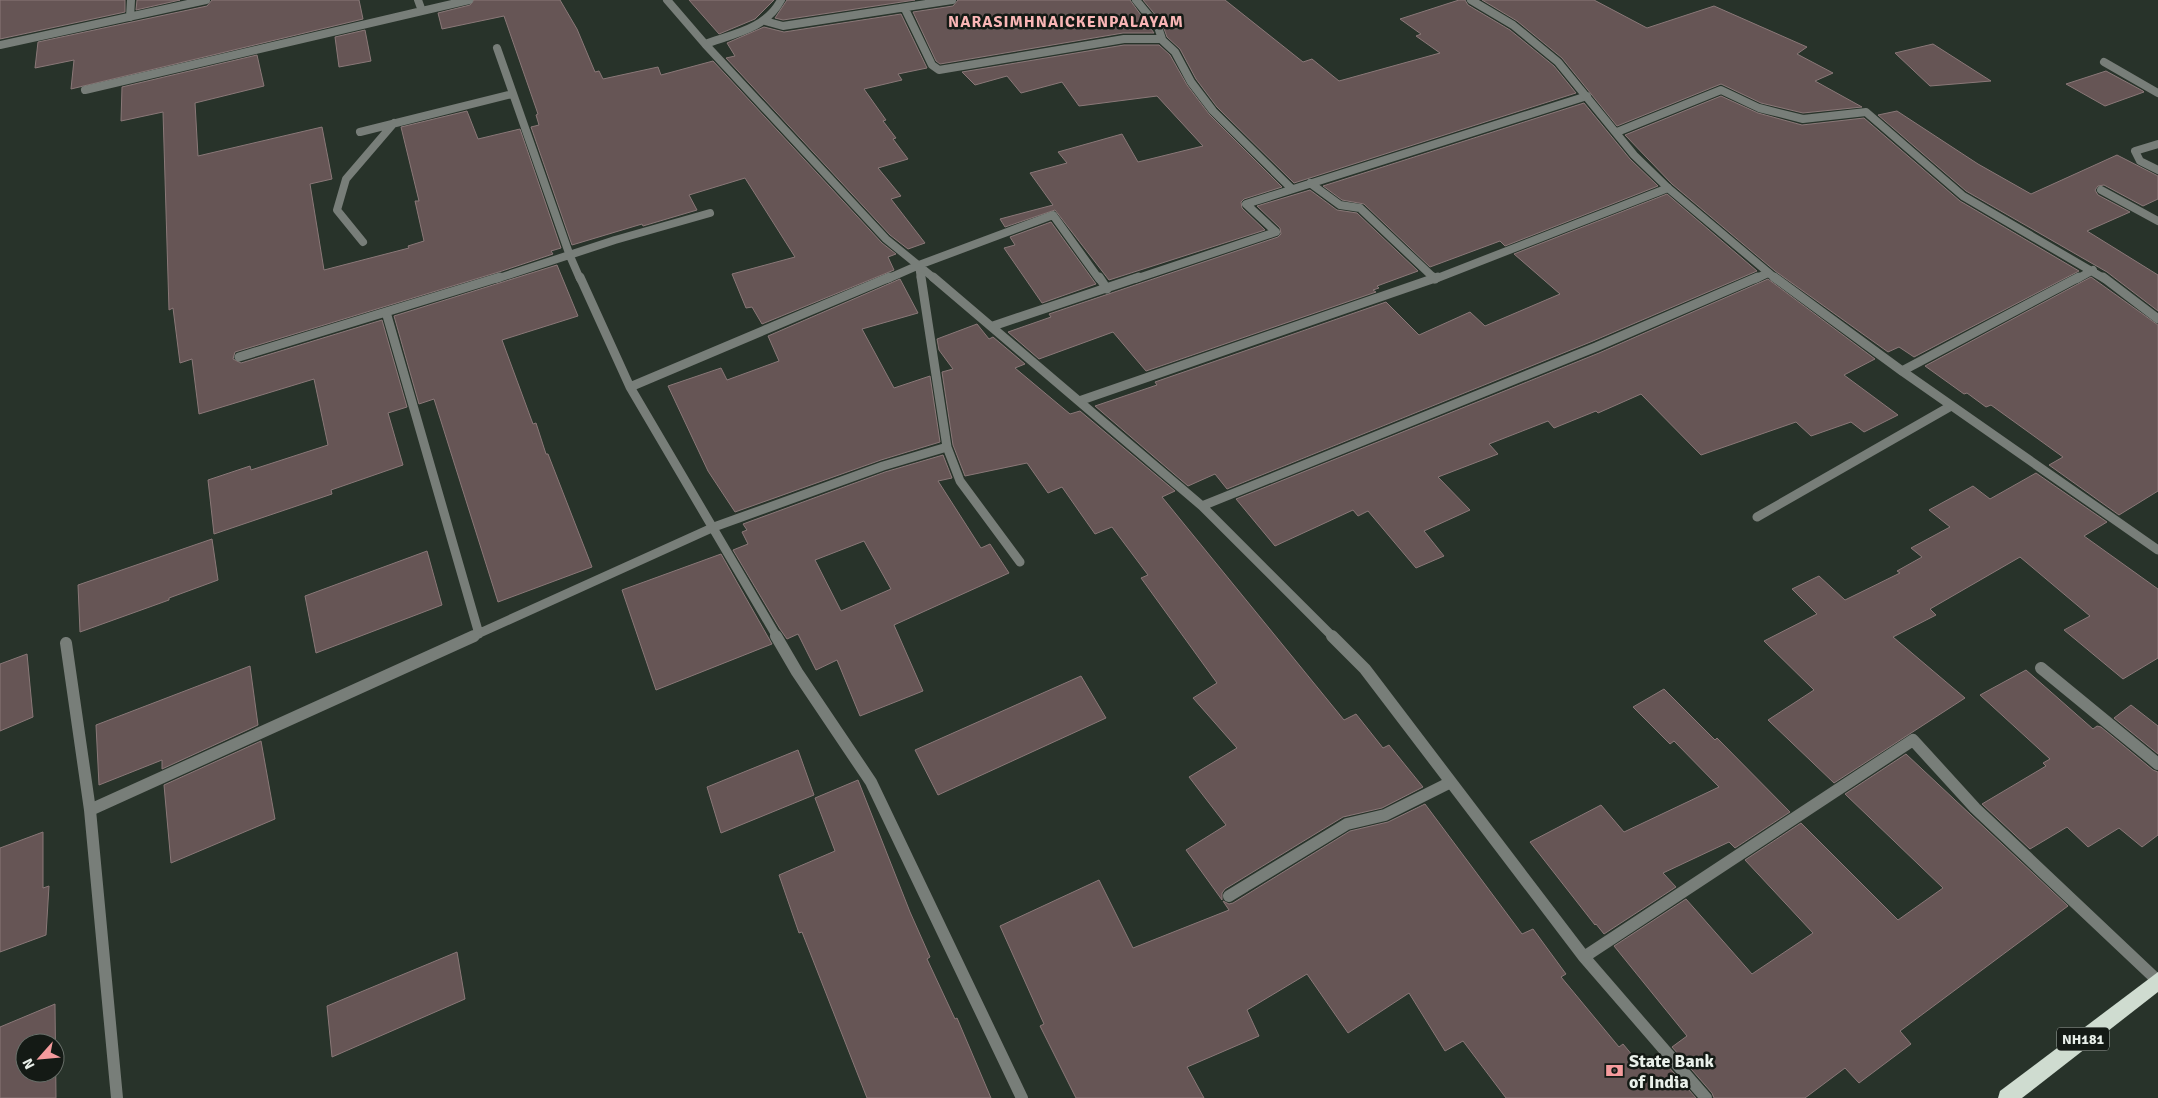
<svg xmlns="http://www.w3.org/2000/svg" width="2158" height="1098" font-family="Signika,sans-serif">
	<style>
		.building { fill: #655; stroke: #8a7878; fill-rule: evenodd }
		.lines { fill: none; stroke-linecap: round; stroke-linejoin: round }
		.service { stroke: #787e79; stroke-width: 8 }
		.minor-far2 { stroke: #787e79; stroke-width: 8 }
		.minor-far1 { stroke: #787e79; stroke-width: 9 }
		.minor { stroke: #787e79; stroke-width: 12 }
		.tertiary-far1 { stroke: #787e79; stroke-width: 8 }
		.tertiary { stroke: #787e79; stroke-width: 9 }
		.trunk { fill: #cfdcd0; fill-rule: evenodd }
		.labels { text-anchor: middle; stroke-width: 5; stroke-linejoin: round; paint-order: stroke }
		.shield { fill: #141a15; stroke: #a9b0aa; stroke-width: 1 }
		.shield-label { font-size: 14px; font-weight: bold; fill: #e9f0ea }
		.far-district-label { font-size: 16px; font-weight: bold; letter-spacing: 1px; fill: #fab6b6; stroke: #141a15 }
		.near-poi-label { font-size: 18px; font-weight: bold; fill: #e9f0ea; stroke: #141a15; text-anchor: start }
	</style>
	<rect width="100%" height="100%" fill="#28332a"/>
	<!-- building -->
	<path class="building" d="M0,0H125V12L0,39Z
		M137,0H180L136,10Z
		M212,0H359L363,19L71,89L74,60L35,68L38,42L207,6Z
		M474,0H560L577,29L595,72L599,71L603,79L658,67L661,75L713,61L882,243L896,254L888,257L894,270L762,324L752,307L746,308L732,274L795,257L745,178L689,195L697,210L643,226L642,224L572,245L531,127L539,125L536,115L538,114L504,16L442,29L438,13L470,5Z
		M689,0H774L755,19L719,34Z
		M787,0H915L783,20L775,18Z
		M958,0H1130L1154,33H1123L940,64L936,61L913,12L953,6Z
		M1143,0H1225L1303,62L1312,59L1339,81L1440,53L1416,36L1421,34L1400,19L1459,0H1465L1468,5L1510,30L1554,66L1576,93L1294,183L1217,107L1196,79L1180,49L1167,37L1162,23Z
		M1482,0H1594L1647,28L1714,6L1807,47L1797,54L1833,73L1815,81L1862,107L1803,113L1761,103L1721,84L1617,126L1562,58L1517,21Z
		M901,14L927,68L898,74L902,80L864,89L886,120L883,121L896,138L893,139L908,159L878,168L901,196L891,199L925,243L908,249L890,235L726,58L735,56L727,43L764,27L784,32Z
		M365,30L371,61L339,67L335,37Z
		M1933,44L1991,81L1930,86L1895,53Z
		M1124,45H1159L1170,55L1187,85L1209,114L1282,187L1244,199L1241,202L1242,208L1265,230L1109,280L1055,210L1005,227L1000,219L1053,205L1030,173L1067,163L1058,152L1122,134L1138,162L1203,146L1157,96L1079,106L1062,82L1021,93L1007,76L975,85L962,72Z
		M257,55L264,86L195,103L198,156L322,127L332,179L310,184L324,270L409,248L408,246L424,241L415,201H419L401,127L467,111L478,139L520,129L561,248L551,251L553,254L502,271L235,352L233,359L241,363L382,320L407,407L388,413L403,465L331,490L332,494L214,534L208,480L250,466L251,470L328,445L314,379L199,414L192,359L180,363L173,308L169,310L163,112L121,121L122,87Z
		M2106,71L2143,91L2144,92L2105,106L2066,84Z
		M1721,96L1758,113L1802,125L1864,118L1960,201L2079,271L1914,357L1899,347L1888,352L1775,271L1672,184L1625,135Z
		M1584,103L1630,159L1658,186L1505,246L1500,241L1430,267L1364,204L1342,200L1323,186Z
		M1897,111L1978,164L2031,194L2117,155L2158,176V199L2143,206L2104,185L2098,186L2095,190L2098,195L2130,212L2087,231L2158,275V311L2107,272L1966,191L1878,115Z
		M1310,190L1337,210L1357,213L1418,271L1377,286L1379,288L1373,290L1376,292L1146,371L1113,332L1039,359L1008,332L1051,317L1049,314L1278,237L1281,234L1280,228L1257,206Z
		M1667,194L1757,271L1593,341L1227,489L1215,474L1188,486L1095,406L1157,385L1155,382L1386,302L1419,335L1470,312L1485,326L1560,294L1514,254Z
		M1051,222L1096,284L1042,303L1004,248L1015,245L1010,237Z
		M557,265L578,316L502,340L533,424L536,423L546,454H548L592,567L498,602L434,399L419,404L394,316Z
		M2091,277L2158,325V491L2119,515L2049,465L2063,457L1991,405L1986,407L1967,393L1964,394L1925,366Z
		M900,279L918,313L862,329L894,388L930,376L940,442L881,460L735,512L708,471L668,386L721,368L727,380L779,361L768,336Z
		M1768,279L1875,359L1844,375L1898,415L1864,432L1851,422L1811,436L1796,422L1701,455L1641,394L1598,413L1596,411L1554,428L1548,421L1489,444L1498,454L1438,477L1470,510L1424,531L1444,556L1416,568L1368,511L1358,516L1353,510L1275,546L1236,499L1599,353Z
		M977,324L989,339L993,337L1025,364L1015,368L1070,414L1080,411L1175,491L1162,497L1344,720L1356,714L1383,748L1389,745L1423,787L1382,808L1343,817L1225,889L1222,893V900L1186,850L1226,825L1189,777L1237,748L1193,698L1217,683L1141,578L1148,575L1112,527L1095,534L1062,487L1048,493L1027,463L965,476L953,445L942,372L953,369L939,350L937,339Z
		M943,455L952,478L938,481L981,548L990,544L1009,573L894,625L923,691L860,716L837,660L816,670L798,634L787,639L780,629L733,550L748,544L742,532L747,530L743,524L885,472ZM864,541L891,589L841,611L815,560Z
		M2036,473L2107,522L2084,536L2158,589V658L2123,679L2064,630L2090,616L2020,557L1930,609L1936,615L1893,637L1965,698L1834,783L1768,720L1814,690L1764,641L1817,614L1792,589L1819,576L1845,600L1900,573L1897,571L1922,557L1911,548L1950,527L1929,510L1973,486L1990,499Z
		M212,539L218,580L169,598V600L80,632L78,585Z
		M427,551L442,605L316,653L305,596Z
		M721,554L772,644L656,690L622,590Z
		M27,654L33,717L0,731V664Z
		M250,666L258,725L162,769V760L99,785L96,725Z
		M2026,670L2093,729L2097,726L2101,727L2153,770L2158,772V835L2142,847L2119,828L2088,847L2067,827L2030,849L1982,804L2046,766L2043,763L2050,759L1980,695Z
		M1081,676L1106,718L938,795L915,750Z
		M1664,689L1715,740L1717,738L1790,812L1735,848L1729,842L1663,873L1676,887L1604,934L1596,924L1595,925L1530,842L1601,805L1624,832L1719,787L1674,741L1670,744L1633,707Z
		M2131,705L2158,726V754L2114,718Z
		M261,741L275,819L171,863L164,785Z
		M798,750L814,795L721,833L707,787Z
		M1906,754L2068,906L1900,1031L1911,1044L1859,1083L1845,1068L1805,1098H1714L1712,1093L1672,1047L1687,1036L1614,946L1686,899L1752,974L1813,933L1745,860L1801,823L1898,920L1943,888L1845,794Z
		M858,780L910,912L930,957L927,959L955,1019L957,1018L991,1098H867L802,932L799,933L779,875L835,851L815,798Z
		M1425,804L1522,934L1533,929L1566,974L1561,977L1619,1047L1623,1044L1643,1068L1659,1056L1696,1098H1506L1463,1041L1445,1051L1409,993L1348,1033L1307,974L1247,1010L1259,1036L1187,1067L1204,1098H1076L1040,1026L1044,1024L1000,926L1099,880L1133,948L1229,910L1223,901L1229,904L1233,903L1350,831L1388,822Z
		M43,832V888L49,886L46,935L0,952V848Z
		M457,952L465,999L332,1057L327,1006Z
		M55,1004L56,1098H0V1027ZM25,1043H55V1073H25Z"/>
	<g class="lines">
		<!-- service -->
		<path class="service" d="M2158,144L2135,151L2140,161L2158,170"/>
		<!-- minor-far2 -->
		<path class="minor-far2" d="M418,0L422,11L469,0
			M667,0L705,44
			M781,0C766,29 733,34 705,44L886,239L935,279
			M1136,0L1158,27L1162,39
			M905,9L932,65L939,70L1124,39H1161L1175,52L1191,82L1213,111L1292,189
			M130,17L131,0
			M765,21L783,26L952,0
			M0,45L206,0
			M497,48L570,256L580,279
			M2104,62L2158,93
			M85,90L422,11
			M360,132L512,94
			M1617,132L1721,90L1759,108L1803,119L1866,112L1963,196L2105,279
			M1310,183L1340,205L1360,208L1435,279
			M2101,190L2158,221
			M363,242L337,210L346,179L394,123
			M496,279L615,240L710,213
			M887,279L919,265
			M921,279L919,265L1053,215L1099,279
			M1135,279L1276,232L1246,204L1587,96
			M1435,279L1668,188
			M1755,279L1768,273
			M2077,279L2093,270"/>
		<!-- minor-far1 -->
		<path class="minor-far1" d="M580,277L630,387L777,637
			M921,277L947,447L960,481L1020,562
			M933,277L1202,506L1333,637
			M1099,277L1107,289
			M1433,277L1435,279
			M2103,277L2158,319
			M386,312L479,634
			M993,326L1139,277
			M239,357L500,277
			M1902,371L2079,277
			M630,387L890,277
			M1079,401L1438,277
			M1202,506L1596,347L1758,277
			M1757,517L1951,406
			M471,637L714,527L883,466L947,447"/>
		<!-- minor -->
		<path class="minor" d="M776,636L797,672L871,782L1022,1098
			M1332,636L1365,669L1584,957L1706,1098
			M66,643L90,810
			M2041,668L2158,764
			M1229,896L1347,824L1385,815L1451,782
			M1584,957L1913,740L1975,808L2158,981
			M117,1098L90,810L474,636"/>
		<!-- tertiary-far1 -->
		<path class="tertiary-far1" d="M1471,0L1513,25L1558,62L1634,155L1668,188L1776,279"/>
		<!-- tertiary -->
		<path class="tertiary" d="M1774,277L1902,371L2158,550"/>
		<!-- trunk -->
		<path class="trunk" d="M2158,972V992L2022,1098H1998L2000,1091Z"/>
	</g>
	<!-- icons -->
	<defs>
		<symbol id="bank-bare" viewBox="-9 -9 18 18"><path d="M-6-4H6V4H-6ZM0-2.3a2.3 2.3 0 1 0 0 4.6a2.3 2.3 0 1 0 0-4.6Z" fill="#f59b9d" stroke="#141a15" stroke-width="2.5" paint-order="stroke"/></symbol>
	</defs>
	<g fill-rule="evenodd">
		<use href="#bank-bare" x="1602" y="1058" width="25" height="25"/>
	</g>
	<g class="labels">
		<!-- shield labels -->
		<rect class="shield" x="2057" y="1027.5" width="52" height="23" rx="4"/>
		<g class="shield-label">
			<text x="2083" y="1044">NH181</text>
		</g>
		<!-- far-district labels -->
		<g class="far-district-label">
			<text x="1066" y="27">NARASIMHNAICKENPALAYAM</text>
		</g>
		<!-- near-poi labels -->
		<g class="near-poi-label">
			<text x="1629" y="1067">State Bank<tspan x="1629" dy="21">of India</tspan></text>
		</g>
	</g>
	<!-- north arrow -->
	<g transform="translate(40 1058) rotate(243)"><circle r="24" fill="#141a15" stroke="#69706a"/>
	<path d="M0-4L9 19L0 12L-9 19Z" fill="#f59b9d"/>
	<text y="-8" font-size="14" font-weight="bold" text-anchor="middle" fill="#e9f0ea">N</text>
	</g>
</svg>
